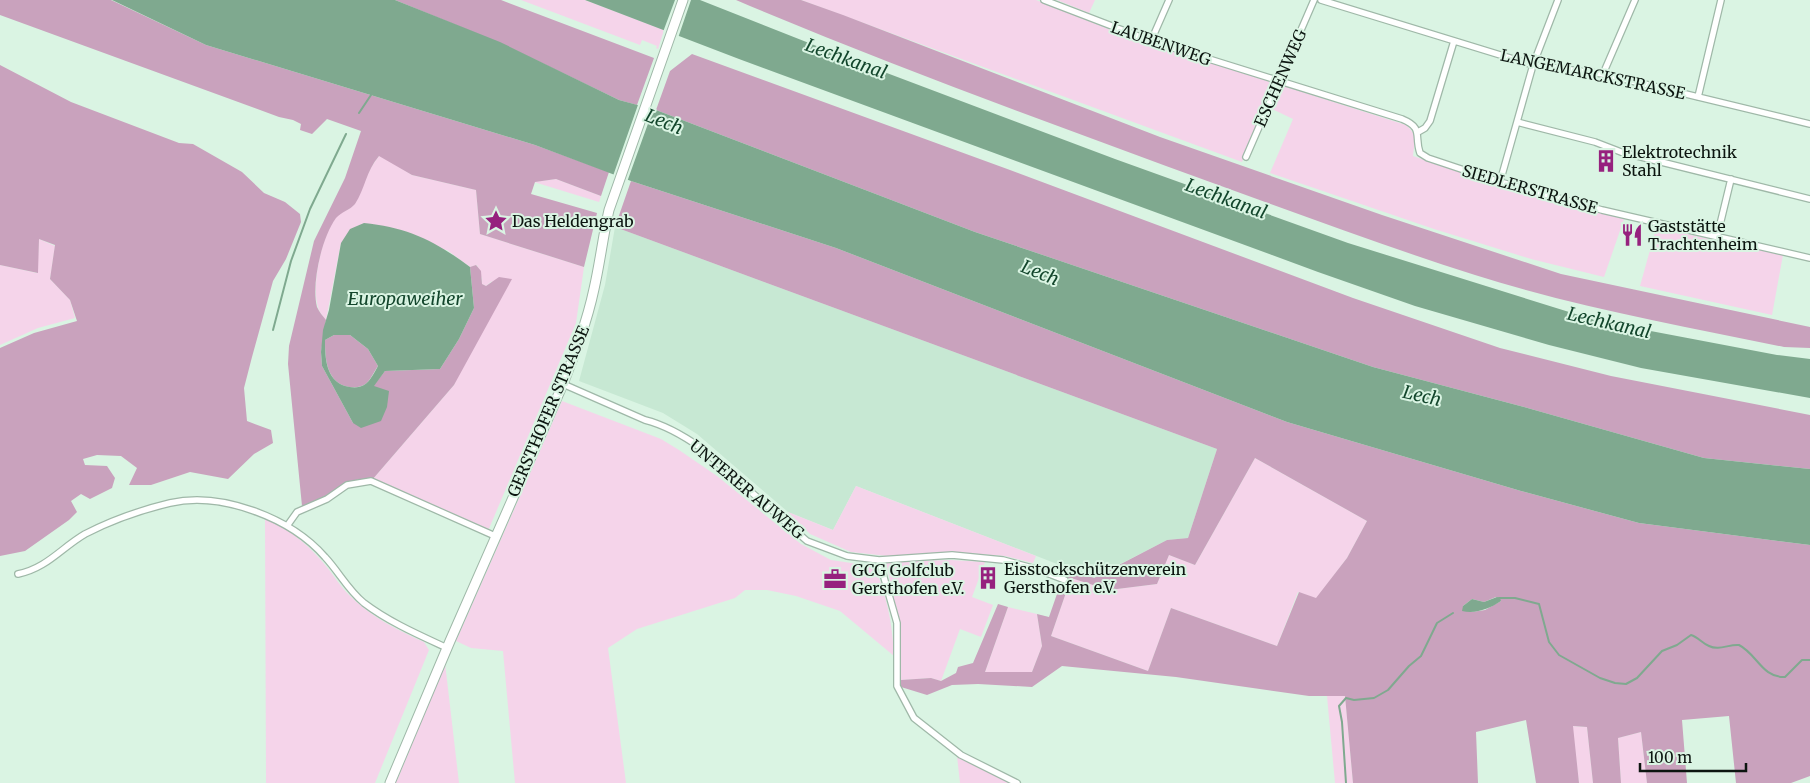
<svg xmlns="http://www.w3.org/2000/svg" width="1810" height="783" font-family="Merriweather,serif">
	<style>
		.built { fill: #c7e8d3 }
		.green { fill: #f5d4ea }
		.forest { fill: #c9a2bd; fill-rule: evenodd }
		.water { fill: #7fa98f; fill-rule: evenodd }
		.pier { fill: #daf4e3 }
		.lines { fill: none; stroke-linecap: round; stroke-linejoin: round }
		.stream { stroke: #7fa98f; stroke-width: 2 }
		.street-casing { stroke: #9fb8a8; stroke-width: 8 }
		.secondary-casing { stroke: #9fb8a8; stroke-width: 11 }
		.street { stroke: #fff; stroke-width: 5.5 }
		.secondary { stroke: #fff; stroke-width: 9 }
		.labels { text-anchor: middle; stroke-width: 4; stroke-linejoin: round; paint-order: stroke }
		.street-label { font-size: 16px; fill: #0c1510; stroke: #daf4e3 }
		.poi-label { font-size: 16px; fill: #0c1510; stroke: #daf4e3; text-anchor: start }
		.water-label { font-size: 18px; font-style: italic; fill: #13462c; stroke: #daf4e3 }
	</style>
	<rect width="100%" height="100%" fill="#daf4e3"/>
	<!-- built -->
	<path class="built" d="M615,227L1217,449L1188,538L1167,540L1093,578L856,486L833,530L788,512L697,434L663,413L579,381L605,285Z"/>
	<!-- green -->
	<path class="green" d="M521,0H585L664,30L658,49L656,48L657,46L642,40L640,45Z
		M801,0H1036L1126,36L1406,125C1419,136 1414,142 1413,156L1509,189L1624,219L1604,277L1531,259L1434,229L1270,173L1293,119L1266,106L1242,162Z
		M1057,0H1095L1089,13Z
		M380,155L412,175L476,190L480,234L584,267L576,323L488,531L372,480L454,385L492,281L486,286L482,284V279L477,265L470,267L447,250L341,243L326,320C323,316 319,312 318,307C311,285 322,233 337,216C342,211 352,209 355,203C364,187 367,169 380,155Z
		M556,179L601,196L599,202L534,182Z
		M1663,229L1783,255L1772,315L1640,286L1655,232L1661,233Z
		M39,239L55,246L50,279L70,300L75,318L38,328L0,345V265L37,273Z
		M562,401L661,439L679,450L717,476L801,544L831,560L858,564H874C887,599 892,619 894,656L840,611L796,596L767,590H745L735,598L637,629L608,648L626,783H515L503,651L471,648L456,641Z
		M1255,458L1367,521L1347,558L1316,599L1298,592L1277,646L1171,608L1148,671L1051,636L1071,578L1109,590L1157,584L1169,555L1195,565Z
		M856,486L1036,556L1033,563L1005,556L954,552L887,556L851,552L810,534L788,512L833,530Z
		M265,518C292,530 312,548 330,571C336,579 342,588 349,595C370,616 397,630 424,642L429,650L375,783H266Z
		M951,560L985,562L972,597L993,605L981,637L960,629L941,681L931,678L901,680L899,622L886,562Z
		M1008,607L1037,614L1042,646L1032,672H985Z
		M445,663L459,783H395L398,778Z
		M1327,696H1345L1353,783H1335Z
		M1572,726L1587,727L1593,783H1579Z
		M1641,732L1647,783H1621L1618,738Z
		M957,756L1010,783H960Z"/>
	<!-- forest -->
	<path class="forest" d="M0,0H111L206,45L535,145L609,172L601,196L556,179L535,182L531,194L597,213L584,267L480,234L476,190L412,175L379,156C366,171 365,189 355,204C350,210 341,212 336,218C322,237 311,284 317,307C319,312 323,316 326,320L321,352L322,366L353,423L373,386L385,371L440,369L459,339L474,308L470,267L476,265L481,271L482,284L486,286L499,277L512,279L454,385L372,480C352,475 340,490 325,499C317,503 309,504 302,506L288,364L289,346L314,241L345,178L361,131L327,119L312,134L300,130L301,124L293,120L279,117L0,15Z
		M395,0H501L654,58L637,105L619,100L500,43Z
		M736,0H801L843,15L1160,137L1382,215L1561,274L1810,327V348L1784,347C1681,326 1576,307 1475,275C1371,242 1269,203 1166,166C1022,113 877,60 736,0Z
		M692,54L1010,170L1353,298L1500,348L1611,376L1810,415V469L1704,458L1524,407L1373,367L975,232L656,110L670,71Z
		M0,65L71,102L179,143L193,144L242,172L264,193L285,202L300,214L301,222L286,259L273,281L252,357L244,388L247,421L271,430L273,443L254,454L228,479L190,472L151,485H129L137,468L121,456L97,455L83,459L85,465L107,466L115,478L112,488L90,499L81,494L71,501L77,512L69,520L25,551L0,556V348L34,333L77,321L70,300L50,279L55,245L39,239L38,273L0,265Z
		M631,181L836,248L1287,422L1521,491L1639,523L1810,545V776L1791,783H1736L1729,716L1682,720L1687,783H1647L1641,732L1618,738L1621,783H1593L1587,727L1573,726L1579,783H1536L1526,720L1476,732L1478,783H1353L1345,696H1309L1176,677L1062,666L1032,687L978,684L952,685L927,695L901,687V680L931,678L941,681L956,673L958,667L973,663L998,604L1008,607L985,672H1032L1042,646L1037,614L1049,617L1066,568L1094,578L1167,540L1188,538L1217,449L615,227ZM1255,458L1367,521L1347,558L1316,598L1299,592L1277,646L1171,608L1148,671L1051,636L1071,578L1109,590L1157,584L1169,555L1195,565ZM1496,597L1501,601L1485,610L1472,612L1463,606L1472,599L1484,602Z
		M334,335H350L368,349L378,366C374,371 370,382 364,385C358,388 351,388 345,386C326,380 325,357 325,340Z"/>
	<!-- water -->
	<path class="water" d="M112,0H395L500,42L619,100L656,110L975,232L1373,367L1524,407L1704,458L1810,469V545L1639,523L1521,491L1287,422L836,248L631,181L535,145L206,45Z
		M585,0H700L847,58L1115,159L1348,243L1598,321L1777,355L1810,359V398L1641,368L1549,345L1415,306L1318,272L739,59Z
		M364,223C407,227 437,242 470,267L474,308L459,339L440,369L385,371L374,386L389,391L387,407L381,421L361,428L353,423L322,366L321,352L323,330L329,310L341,243L350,229ZM334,335H350L368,349L378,366C375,371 370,382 364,385C359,388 352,388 345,386C326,380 325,358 325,340Z
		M1497,597L1500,598L1501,601C1489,609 1476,614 1462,611L1463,606L1472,599L1484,602Z"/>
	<!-- pier -->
	<path class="pier" d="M675,0H691L678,38L663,32Z
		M639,102L654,107L627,182L613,176Z"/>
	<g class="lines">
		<!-- stream -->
		<path class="stream" d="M359,113L371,95
			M273,330L291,261L310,209L346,134
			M1499,598H1515L1539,604L1549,642L1559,655L1600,678L1615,683L1626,684L1637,678L1662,651L1677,645L1691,635C1698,637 1702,643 1709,646C1719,651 1729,644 1739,645C1757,654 1762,678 1785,677L1802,660H1810
			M1346,783L1342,722L1339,706L1346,698L1354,700L1374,698L1388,690L1409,666L1421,656L1437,623L1453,613"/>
		<defs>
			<path id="street" d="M1044,0L1151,41L1402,119C1424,128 1414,136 1420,153L1428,158L1500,182L1602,210L1810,258
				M1321,0L1533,65L1603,74L1810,124
				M1151,41L1169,0
				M1603,74L1635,0
				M1698,97L1721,0
				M1517,122L1595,142L1621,152L1810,199
				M1418,132L1425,128L1430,121L1454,41
				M1246,157L1314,0
				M1500,182L1533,65L1558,0
				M1717,237L1731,179
				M563,384L645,420C665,425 684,436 701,448L807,541L847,556L879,560L952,555L1003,560L1036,569L1065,580
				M287,526L297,512L327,499L347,485L371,481L495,536
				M879,560L897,623V686L914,718L961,755L1017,783
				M18,574C47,568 61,548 85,534C112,520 141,510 170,503C221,491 291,518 325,557C339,572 348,590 364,603C389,622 419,635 447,648"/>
			<path id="secondary" d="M390,783L450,641L563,384C575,353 587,322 594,289C600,263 603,236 609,210L683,0"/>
		</defs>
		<!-- street casing -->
		<use href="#street" class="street-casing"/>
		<!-- secondary casing -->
		<use href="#secondary" class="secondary-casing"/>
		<!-- street -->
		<use href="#street" class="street"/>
		<!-- secondary -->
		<use href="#secondary" class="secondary"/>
	</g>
	<!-- icons -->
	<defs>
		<symbol id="building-bare" viewBox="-9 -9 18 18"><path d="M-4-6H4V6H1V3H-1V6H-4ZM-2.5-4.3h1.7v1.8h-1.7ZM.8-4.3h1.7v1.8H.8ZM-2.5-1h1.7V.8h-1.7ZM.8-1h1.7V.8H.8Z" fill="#96217e" stroke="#daf4e3" stroke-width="2.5" paint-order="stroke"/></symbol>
		<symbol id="sight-bare" viewBox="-9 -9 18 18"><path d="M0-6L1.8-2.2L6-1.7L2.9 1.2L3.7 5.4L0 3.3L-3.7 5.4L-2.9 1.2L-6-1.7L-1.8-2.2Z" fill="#96217e" stroke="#daf4e3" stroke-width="2.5" paint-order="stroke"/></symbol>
		<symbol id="restaurant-bare" viewBox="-9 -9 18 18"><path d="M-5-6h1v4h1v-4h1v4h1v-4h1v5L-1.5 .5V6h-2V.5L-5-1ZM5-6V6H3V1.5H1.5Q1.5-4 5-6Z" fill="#96217e" stroke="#daf4e3" stroke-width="2.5" paint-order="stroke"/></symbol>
		<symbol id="office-bare" viewBox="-9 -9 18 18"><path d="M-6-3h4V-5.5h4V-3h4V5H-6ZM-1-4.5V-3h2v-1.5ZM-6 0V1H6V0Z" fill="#96217e" stroke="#daf4e3" stroke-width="2.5" paint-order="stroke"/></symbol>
	</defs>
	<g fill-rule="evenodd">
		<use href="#building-bare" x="1590" y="145" width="32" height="32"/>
		<use href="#sight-bare" x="480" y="205" width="32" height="32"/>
		<use href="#restaurant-bare" x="1616" y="219" width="32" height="32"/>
		<use href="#building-bare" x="972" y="562" width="32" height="32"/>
		<use href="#office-bare" x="819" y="563" width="32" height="32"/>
	</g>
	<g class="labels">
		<!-- street labels -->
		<g class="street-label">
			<text transform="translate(1161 43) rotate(19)" y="6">LAUBENWEG</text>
			<text transform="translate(1593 74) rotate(12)" y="6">LANGEMARCKSTRASSE</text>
			<text transform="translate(1280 78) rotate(-66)" y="6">ESCHENWEG</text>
			<text transform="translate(1530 189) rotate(16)" y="6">SIEDLERSTRASSE</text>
			<text transform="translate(548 411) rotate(-67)" y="6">GERSTHOFER STRASSE</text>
			<text transform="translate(747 489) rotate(40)" y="6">UNTERER AUWEG</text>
		</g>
		<!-- poi labels -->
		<g class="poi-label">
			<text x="1622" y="158">Elektrotechnik<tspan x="1622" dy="18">Stahl</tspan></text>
			<text x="512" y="227">Das Heldengrab</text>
			<text x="1648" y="232">Gaststätte<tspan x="1648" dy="18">Trachtenheim</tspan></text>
			<text x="1004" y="575">Eisstockschützenverein<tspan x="1004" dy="18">Gersthofen e.V.</tspan></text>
			<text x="852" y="576">GCG Golfclub<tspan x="852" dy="18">Gersthofen e.V.</tspan></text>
		</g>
		<!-- water labels -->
		<g class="water-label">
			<text transform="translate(846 59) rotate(20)" y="6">Lechkanal</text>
			<text transform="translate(664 122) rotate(22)" y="6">Lech</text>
			<text transform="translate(1226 199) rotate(20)" y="6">Lechkanal</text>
			<text transform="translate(1040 273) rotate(22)" y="6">Lech</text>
			<text x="405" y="305">Europaweiher</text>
			<text transform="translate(1609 323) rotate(13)" y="6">Lechkanal</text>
			<text transform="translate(1422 396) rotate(13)" y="6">Lech</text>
		</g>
	</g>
	<!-- scale -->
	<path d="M1640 763v8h106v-8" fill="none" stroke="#0c1510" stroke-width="2.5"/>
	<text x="1648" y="763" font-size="15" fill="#0c1510" stroke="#daf4e3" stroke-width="4" paint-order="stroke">100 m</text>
</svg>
